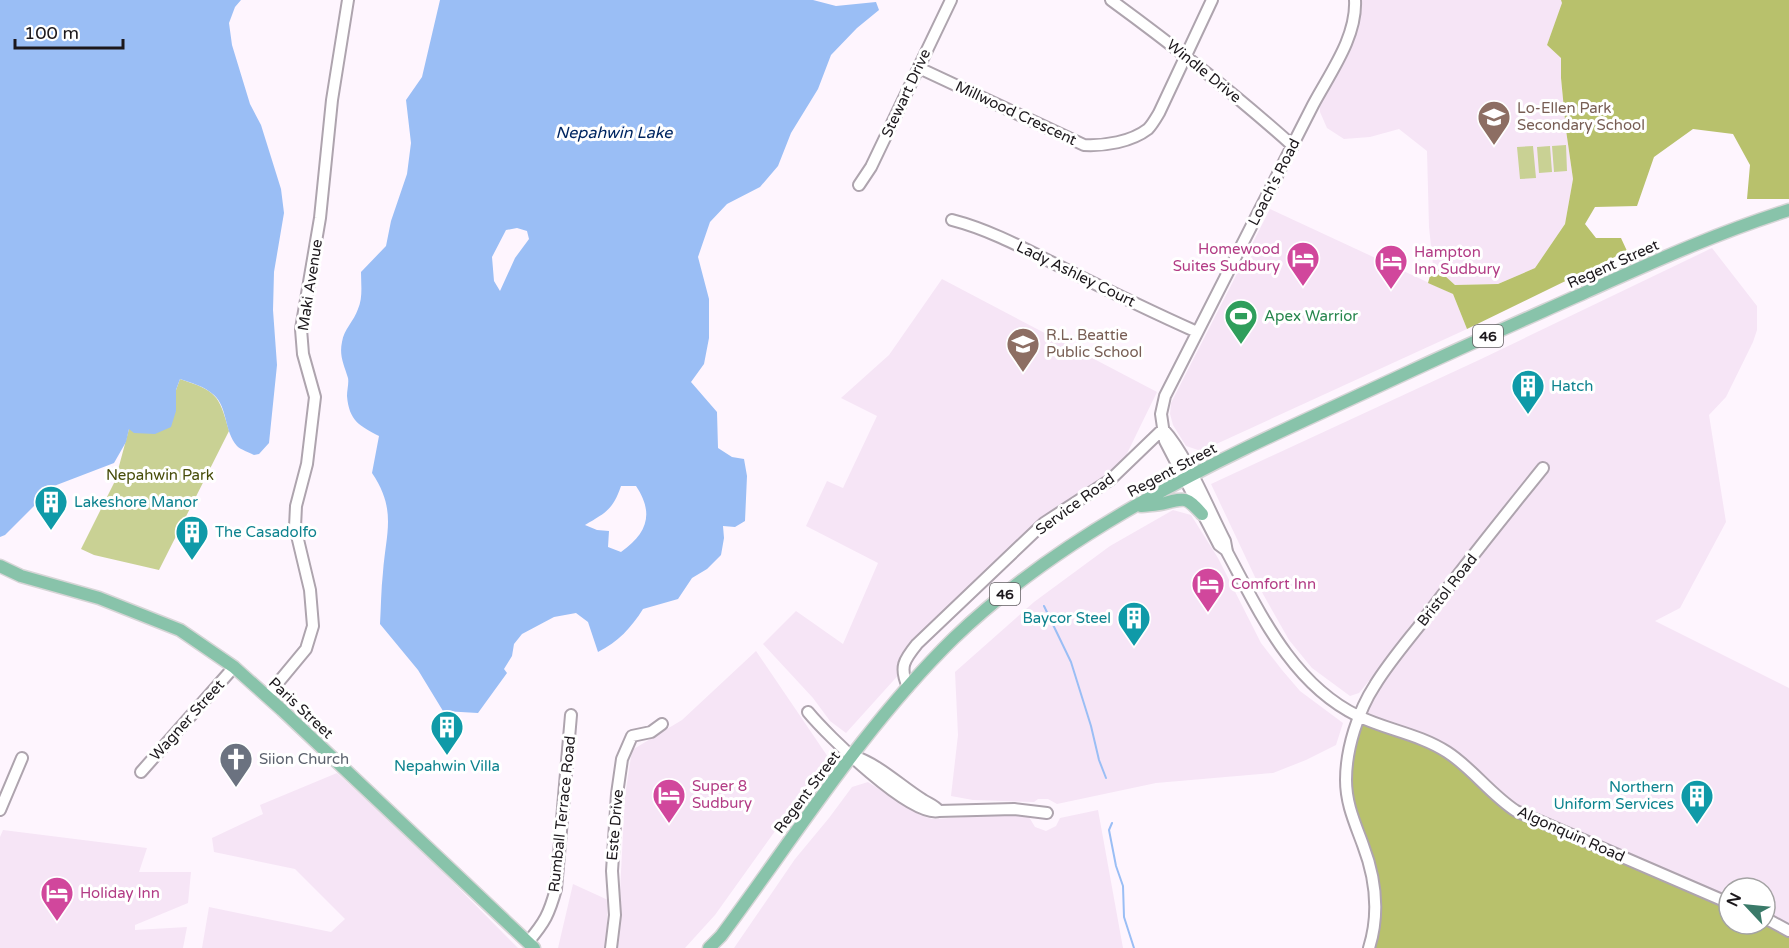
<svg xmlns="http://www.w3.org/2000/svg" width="1789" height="948" font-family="'Varela Round',sans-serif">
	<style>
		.built { fill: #f6e5f6 }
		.green { fill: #c9d194 }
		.forest { fill: #b8c16c }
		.water { fill: #9abef5; fill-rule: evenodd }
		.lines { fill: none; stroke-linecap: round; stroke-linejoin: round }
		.stream { stroke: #9abef5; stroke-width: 2 }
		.minor-casing { stroke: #aea4ae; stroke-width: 14 }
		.major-casing { stroke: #d6d5d6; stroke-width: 15 }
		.minor { stroke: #fff; stroke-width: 10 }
		.major { stroke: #88c3aa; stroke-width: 12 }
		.labels { text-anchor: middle; stroke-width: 6; stroke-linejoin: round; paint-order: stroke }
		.shield { fill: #fff; stroke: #605d60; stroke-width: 1.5 }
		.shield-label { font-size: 14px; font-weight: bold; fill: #1c181c }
		.street-label { font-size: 15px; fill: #1c181c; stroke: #fff }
		.education-label { font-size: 15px; fill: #785e54; stroke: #fff; text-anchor: start }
		.hotel-label { font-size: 15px; fill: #b23c85; stroke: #fff; text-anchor: start }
		.leisure-label { font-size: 15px; fill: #27864d; stroke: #fff; text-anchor: start }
		.culture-label { font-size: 15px; fill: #0d838f; stroke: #fff; text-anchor: start }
		.park-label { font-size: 15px; fill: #474c09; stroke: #fff }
		.worship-label { font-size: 15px; fill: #5b616d; stroke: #fff; text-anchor: start }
		.water-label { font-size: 16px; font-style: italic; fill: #002661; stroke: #fff }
	</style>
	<rect width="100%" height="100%" fill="#fef5fe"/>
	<!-- built -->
	<path class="built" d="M1356,0H1561L1563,3L1547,45L1561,58V78L1566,130L1573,179L1565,224L1535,268L1498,284L1455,285L1433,265L1429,227L1427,151L1399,129L1370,137L1344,139L1327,128L1320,112V90L1337,62Z
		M1270,209L1453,294L1467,329L1201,451L1186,446L1173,425L1170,414L1171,403Z
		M1712,248L1757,306V330L1753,342L1726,397L1709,415L1726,522L1680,608L1655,621L1789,688V931L1765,920V888H1729V903L1538,822L1359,717L1374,685L1506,513L1359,693L1350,696L1312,668L1289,640L1263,594L1211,484L1479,360Z
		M942,279L1157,392L1118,472L1044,523L906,657L902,671L846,733L830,721L813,698L763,644L796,611L843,644L878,563L806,526L827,481L843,488L877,416L841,398L889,355Z
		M1173,510L1191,515L1218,558L1261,643L1282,670L1300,691L1343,723L1336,745L1306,760L1273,773L1156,783L1057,804L1048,799H1038L1034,802L973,800L951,796L958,735L955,672L1034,602L1110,546Z
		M756,651L828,757L715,915L685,948H617L625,796L632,750L682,720Z
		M337,773L419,848L518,948H202L209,907L331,932L345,919L295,869L214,852L212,838L263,814L260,805Z
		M868,782L920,815L932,819L1020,814L1029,817L1035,827L1046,831L1056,826L1060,818L1098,810L1123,948H734L795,859L829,818L852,787Z
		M3,830L147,848L139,872H191L188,903L135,925V930L187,927L183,948H0V837Z
		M573,884L608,900L606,948H558Z"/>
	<!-- green -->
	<path class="green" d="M1566,145L1567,171L1554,172L1552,146Z
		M1533,146L1536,178L1520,179L1517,147Z
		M1550,146L1552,172L1539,173L1537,147Z
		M180,379C216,391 219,394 229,431L159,570L94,555L81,549L115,481L129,429L176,411V390Z"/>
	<!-- forest -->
	<path class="forest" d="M1561,0H1789V199H1747L1750,165L1733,134L1693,129L1654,157L1637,206L1595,207L1585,224L1596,238H1621L1627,251L1467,329L1453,294L1428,283L1433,265L1455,285L1498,284L1535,268L1565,224L1573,179L1566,130L1561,78V58L1547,45L1562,3Z
		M1359,717L1429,742L1499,800L1729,903V924H1765V918L1789,931V948H1369L1375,886L1347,799Z"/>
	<!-- water -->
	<path class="water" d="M0,0H241L235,7L229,23L232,45L250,104L261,125L281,189L284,213L274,272L273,310L277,365L269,443L259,454L254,455C249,452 241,450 237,446C224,431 228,408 214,395C204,386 192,383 180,379L176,390V411L171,427L155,434L134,433L129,429L126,442L114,463L54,486L5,535L0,537Z
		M440,0H813L836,6L876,2L879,10L857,28L831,55L818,89L791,133L778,166L760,187L727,204L710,222L698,257L709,299V338L704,364L691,382L717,412L718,448L732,457L744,459L747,476L745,521L735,527L723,526L724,538L721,555L707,569L692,578L678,599L643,609C631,628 618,642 598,652L588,622L576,613L554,617L522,634L514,644L512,656L504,669L507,673L478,713L443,711L418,670L380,624C381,607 381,590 383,572C386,532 397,510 372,473L379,436C360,426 349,421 347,396C347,390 349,383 348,378C344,365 339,356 342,342C344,329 354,321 358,309C363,298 361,284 361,272L386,246L391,221L407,174L411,143L406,100L422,77ZM517,228L527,231L529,239L515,258L500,291L494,281L492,257L506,230ZM621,486H636C654,513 648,533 621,552L608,547L609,531L597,530L585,525C605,513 613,510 621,486Z"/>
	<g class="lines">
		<!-- stream -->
		<path class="stream" d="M1044,606L1071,662L1091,726L1099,760L1106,778
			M1112,823L1109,830L1116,866L1123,886L1124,917L1134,948"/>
		<defs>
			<path id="minor" d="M1111,0C1174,46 1235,94 1293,146
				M919,68L1084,145C1105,146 1131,142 1148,129C1152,125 1156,118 1159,113L1212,0
				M859,185L871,167L951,0
				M952,220C991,230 1027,250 1063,268C1107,290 1152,312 1197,332
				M1163,429C1187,455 1208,508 1225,541L1227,552C1260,613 1292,684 1358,716C1387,730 1419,734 1447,752C1472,768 1490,794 1516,811L1729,903
				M1227,551L1219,545L1165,441L1161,414L1165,396L1313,105C1330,73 1357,37 1355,0
				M908,687C899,667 904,660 917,644L1044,523L1110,480L1163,429
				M267,696L306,649L313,626L310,590L295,527L296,506L307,464L315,397L303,354L301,329L320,218L332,100L348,0
				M808,712C826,734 912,819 939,811L1014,809L1047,813
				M853,756C880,765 899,785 923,800C929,804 934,805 939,811
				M141,772L234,667
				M0,810L22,758
				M1765,918L1789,931
				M528,942C545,922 549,914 556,889L571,715
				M611,948L615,915L612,871L617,794L622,759L632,736L651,732L662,724
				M1369,948C1380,913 1376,879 1363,845C1355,823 1346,804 1346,780C1346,749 1358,711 1375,685C1388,664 1404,645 1419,626C1459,572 1501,520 1543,468"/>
			<path id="major" d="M1141,506C1149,505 1158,505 1165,503C1187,497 1187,498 1202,514
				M0,566L21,576L99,598L180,630L234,667L282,710L534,948
				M709,948L721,936C796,835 864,726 954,638C1083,514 1251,446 1411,371C1469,344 1528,318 1586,292C1653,262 1719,232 1789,210"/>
		</defs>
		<!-- minor casing -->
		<use href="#minor" class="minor-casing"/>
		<!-- major casing -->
		<use href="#major" class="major-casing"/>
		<!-- minor -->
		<use href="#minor" class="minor"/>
		<!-- major -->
		<use href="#major" class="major"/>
	</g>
	<!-- icons -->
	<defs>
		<symbol id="school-pin" viewBox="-11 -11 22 30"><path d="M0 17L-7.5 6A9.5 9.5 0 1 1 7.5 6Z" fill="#8d6e63" stroke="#fff"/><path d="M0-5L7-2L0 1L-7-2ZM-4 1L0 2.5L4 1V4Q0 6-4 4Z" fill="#fff"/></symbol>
		<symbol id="hotel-pin" viewBox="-11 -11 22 30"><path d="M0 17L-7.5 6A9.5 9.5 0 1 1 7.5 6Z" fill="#d1479c" stroke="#fff"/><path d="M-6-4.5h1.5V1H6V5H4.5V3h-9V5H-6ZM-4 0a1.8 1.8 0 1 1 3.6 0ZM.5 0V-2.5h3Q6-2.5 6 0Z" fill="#fff"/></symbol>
		<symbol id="stadium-pin" viewBox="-11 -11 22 30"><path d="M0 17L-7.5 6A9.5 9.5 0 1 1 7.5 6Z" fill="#2e9e5b" stroke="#fff"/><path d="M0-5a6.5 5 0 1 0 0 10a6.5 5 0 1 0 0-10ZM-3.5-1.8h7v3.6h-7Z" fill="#fff"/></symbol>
		<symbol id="building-pin" viewBox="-11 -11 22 30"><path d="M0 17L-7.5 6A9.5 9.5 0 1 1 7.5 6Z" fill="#0f9aa8" stroke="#fff"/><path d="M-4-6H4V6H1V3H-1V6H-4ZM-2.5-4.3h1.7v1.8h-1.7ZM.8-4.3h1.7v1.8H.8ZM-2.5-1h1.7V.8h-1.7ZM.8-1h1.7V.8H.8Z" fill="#fff"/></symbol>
		<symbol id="church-pin" viewBox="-11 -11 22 30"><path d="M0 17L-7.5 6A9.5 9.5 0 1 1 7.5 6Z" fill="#6b7280" stroke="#fff"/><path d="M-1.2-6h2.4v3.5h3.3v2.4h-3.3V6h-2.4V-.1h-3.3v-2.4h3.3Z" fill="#fff"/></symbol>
	</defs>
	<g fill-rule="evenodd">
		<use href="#school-pin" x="1475" y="98" width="38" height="52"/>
		<use href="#hotel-pin" x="1284" y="239" width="38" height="52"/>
		<use href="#hotel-pin" x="1372" y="242" width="38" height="52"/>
		<use href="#stadium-pin" x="1222" y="297" width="38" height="52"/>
		<use href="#school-pin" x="1004" y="325" width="38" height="52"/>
		<use href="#building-pin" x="1509" y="367" width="38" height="52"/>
		<use href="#building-pin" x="32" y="483" width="38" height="52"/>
		<use href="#building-pin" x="173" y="513" width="38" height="52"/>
		<use href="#hotel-pin" x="1189" y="565" width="38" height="52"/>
		<use href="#building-pin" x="1115" y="599" width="38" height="52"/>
		<use href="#building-pin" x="428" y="708" width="38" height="52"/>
		<use href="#church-pin" x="217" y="740" width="38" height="52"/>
		<use href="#hotel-pin" x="650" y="776" width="38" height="52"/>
		<use href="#building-pin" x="1678" y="777" width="38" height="52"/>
		<use href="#hotel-pin" x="38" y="874" width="38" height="52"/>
	</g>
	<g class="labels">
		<!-- shield labels -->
		<g class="shield">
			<rect x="1473" y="325" width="30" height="22" rx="4.5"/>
			<rect x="990" y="583" width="30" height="22" rx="4.5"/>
		</g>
		<g class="shield-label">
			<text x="1488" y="341">46</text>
			<text x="1005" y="599">46</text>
		</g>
		<!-- street labels -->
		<g class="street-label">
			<text transform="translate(1204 71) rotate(39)" y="5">Windle Drive</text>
			<text transform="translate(906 93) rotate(-65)" y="5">Stewart Drive</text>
			<text transform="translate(1016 113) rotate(25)" y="5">Millwood Crescent</text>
			<text transform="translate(1274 182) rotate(-63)" y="5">Loach's Road</text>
			<text transform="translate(1613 264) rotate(-24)" y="5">Regent Street</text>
			<text transform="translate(1076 274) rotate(26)" y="5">Lady Ashley Court</text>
			<text transform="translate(310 285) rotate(-81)" y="5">Maki Avenue</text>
			<text transform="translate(1172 470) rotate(-28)" y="5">Regent Street</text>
			<text transform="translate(1075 504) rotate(-36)" y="5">Service Road</text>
			<text transform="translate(1447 590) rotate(-52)" y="5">Bristol Road</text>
			<text transform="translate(301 708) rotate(43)" y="5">Paris Street</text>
			<text transform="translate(187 720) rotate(-48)" y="5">Wagner Street</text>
			<text transform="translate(807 792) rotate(-53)" y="5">Regent Street</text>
			<text transform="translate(562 814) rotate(-84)" y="5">Rumball Terrace Road</text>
			<text transform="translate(615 825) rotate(-85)" y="5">Este Drive</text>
			<text transform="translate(1571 834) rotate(24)" y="5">Algonquin Road</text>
		</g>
		<!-- education labels -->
		<g class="education-label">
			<text x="1517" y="113">Lo-Ellen Park<tspan x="1517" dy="17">Secondary School</tspan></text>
			<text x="1046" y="340">R.L. Beattie<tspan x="1046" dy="17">Public School</tspan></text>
		</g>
		<!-- hotel labels -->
		<g class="hotel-label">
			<text x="1280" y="254" text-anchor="end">Homewood<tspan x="1280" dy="17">Suites Sudbury</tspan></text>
			<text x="1414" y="257">Hampton<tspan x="1414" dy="17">Inn Sudbury</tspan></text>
			<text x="1231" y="589">Comfort Inn</text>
			<text x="692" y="791">Super 8<tspan x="692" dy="17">Sudbury</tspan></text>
			<text x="80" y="898">Holiday Inn</text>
		</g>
		<!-- leisure labels -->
		<g class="leisure-label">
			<text x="1264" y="321">Apex Warrior</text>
		</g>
		<!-- culture labels -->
		<g class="culture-label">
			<text x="1551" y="391">Hatch</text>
			<text x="74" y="507">Lakeshore Manor</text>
			<text x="215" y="537">The Casadolfo</text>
			<text x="1111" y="623" text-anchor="end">Baycor Steel</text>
			<text x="447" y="771" text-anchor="middle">Nepahwin Villa</text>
			<text x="1674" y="792" text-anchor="end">Northern<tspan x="1674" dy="17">Uniform Services</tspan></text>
		</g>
		<!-- park labels -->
		<g class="park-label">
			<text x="160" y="480">Nepahwin Park</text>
		</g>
		<!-- worship labels -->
		<g class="worship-label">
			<text x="259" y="764">Siion Church</text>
		</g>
		<!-- water labels -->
		<g class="water-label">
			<text x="614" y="138">Nepahwin Lake</text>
		</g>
	</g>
	<!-- north arrow -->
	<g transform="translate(1747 906) rotate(296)"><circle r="28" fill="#ffffff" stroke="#a4a3a4" stroke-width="1.5"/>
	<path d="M0-4.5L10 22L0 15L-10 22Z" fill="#3a7a69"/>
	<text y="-9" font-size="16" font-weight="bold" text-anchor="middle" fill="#1c181c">N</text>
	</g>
	<!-- scale -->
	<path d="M15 39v9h108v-9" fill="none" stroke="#1c181c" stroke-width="3"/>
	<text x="24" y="39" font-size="18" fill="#1c181c" stroke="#ffffff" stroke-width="4.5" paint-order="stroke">100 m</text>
</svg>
